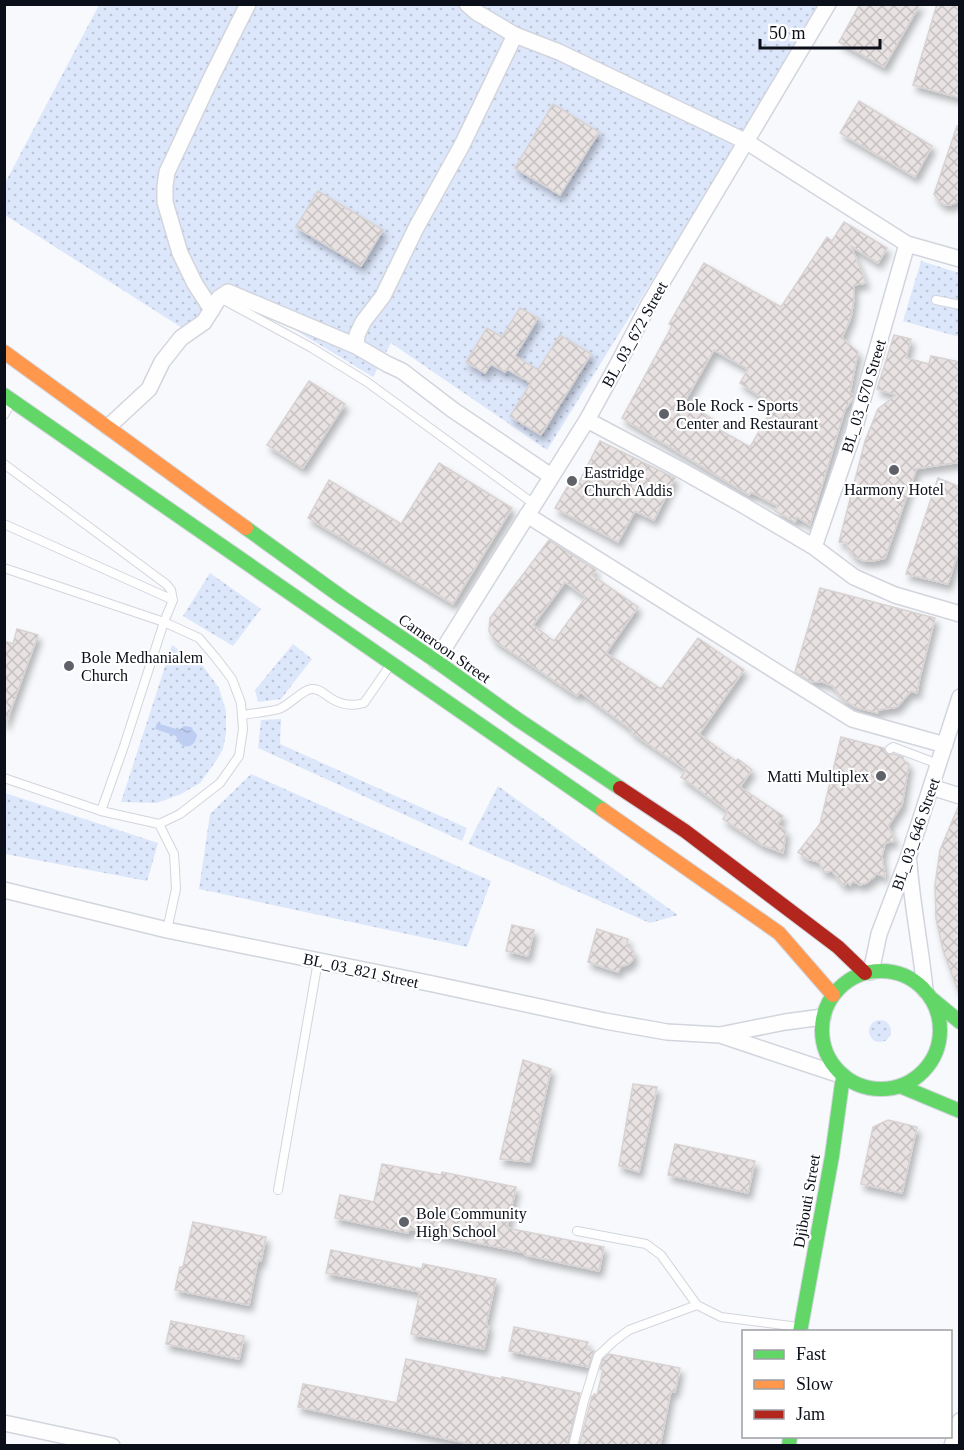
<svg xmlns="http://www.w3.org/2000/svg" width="964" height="1450" font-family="'Times New Roman',serif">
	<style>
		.grass { fill: url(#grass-dots) }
		.water { fill: url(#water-ripples) }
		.building { fill: url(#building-cross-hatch); stroke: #d8d2d2; stroke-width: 1.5; fill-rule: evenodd; filter: url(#shadow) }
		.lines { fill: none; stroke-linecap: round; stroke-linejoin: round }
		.lane-casing { stroke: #d2d5dd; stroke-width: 10 }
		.street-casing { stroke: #d2d5dd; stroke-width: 18 }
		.fast-casing { stroke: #d2d5dd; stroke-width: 16 }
		.slow-casing { stroke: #d2d5dd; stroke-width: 16 }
		.jam-casing { stroke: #d2d5dd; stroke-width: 16 }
		.lane { stroke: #fefeff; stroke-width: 8 }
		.street { stroke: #fefeff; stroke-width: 15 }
		.fast { stroke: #63d668; stroke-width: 14 }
		.slow { stroke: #ff974d; stroke-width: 14 }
		.jam { stroke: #b3261e; stroke-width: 14 }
		.poi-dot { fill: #5e6168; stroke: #fff; stroke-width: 2 }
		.labels { text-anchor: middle; stroke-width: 4.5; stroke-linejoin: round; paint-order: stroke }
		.street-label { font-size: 16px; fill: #0b0f19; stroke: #fff }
		.poi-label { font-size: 16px; fill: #0b0f19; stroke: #fff; text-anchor: start }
	</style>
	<defs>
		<pattern id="grass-dots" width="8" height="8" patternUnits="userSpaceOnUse" patternTransform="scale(1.5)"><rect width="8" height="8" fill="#dde7fb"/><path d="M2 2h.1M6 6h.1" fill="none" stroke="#bcc5d7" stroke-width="1.8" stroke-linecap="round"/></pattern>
		<pattern id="water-ripples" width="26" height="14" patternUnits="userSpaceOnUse" patternTransform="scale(1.5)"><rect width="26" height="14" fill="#bdcef2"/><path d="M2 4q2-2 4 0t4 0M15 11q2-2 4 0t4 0" fill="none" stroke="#a1b0cf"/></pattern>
		<pattern id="building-cross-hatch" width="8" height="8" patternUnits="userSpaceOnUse" patternTransform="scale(1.5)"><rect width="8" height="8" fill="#e9e2e2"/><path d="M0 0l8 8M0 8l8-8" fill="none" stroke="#c6c1c1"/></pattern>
		<filter id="shadow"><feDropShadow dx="3.5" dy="6" stdDeviation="3" flood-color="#0004"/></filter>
	</defs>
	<rect width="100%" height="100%" fill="#f7f9fc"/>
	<!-- grass -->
	<path class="grass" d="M99,5H823L547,450L391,343L373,377L221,285L187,331L5,215L4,185Z
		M921,261L959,273V337L903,321Z
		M210,573L261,609L233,646L183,616Z
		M293,644L312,659L281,699L258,702L255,690Z
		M172,645L203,666L219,688L226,711V733L223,749L216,761L200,783L181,794L157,803L121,802Z
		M281,719L280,744L467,828L462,841L258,748L261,720Z
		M251,774L491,881L467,947L199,889L210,814Z
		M498,786L678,915L650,923L468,844Z
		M5,793L158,843L147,881L5,854Z
		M869 1031a11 11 0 1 1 22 0a11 11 0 1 1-22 0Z"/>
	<!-- water -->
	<path class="water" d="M157,723L179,730L184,726L191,727L197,735C195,750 180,750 176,736L155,729Z"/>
	<!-- building -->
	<path class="building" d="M860,4H920L884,67L839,42Z
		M937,4H960V98L913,85Z
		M859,101L932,146L915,177L840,133Z
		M553,104L599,132L560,195L515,168Z
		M957,126H960V201L950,205H945L940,202L934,194Z
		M318,191L383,230L361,266L296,227Z
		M844,222L887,248L878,263L851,246L866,283L854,285V298L851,317L842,338L858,352L850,392L854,396L853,399L845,409L810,525L797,517L795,522L775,511L778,506L751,492L749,495L622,418L672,326L669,324L704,263L781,307L827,237L832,241ZM714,350L748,369L740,383L774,405L750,447L709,424L712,419L685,401Z
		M520,308L538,318L515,356L538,370L560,335L591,354L541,435L510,416L531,383L507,369L505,372L491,364L485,373L466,362L487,328L502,337Z
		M894,335L911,339L906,358L929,364L931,356L960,362V462L914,469L916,470L885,558L873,561H864L853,556L852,552L848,549L847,543L839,542L865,441L878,409L896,395L877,389Z
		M309,381L345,404L303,468L267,445Z
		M600,441L675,478L654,520L635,511L618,542L555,508L572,479L579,482Z
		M439,463L512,508L453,604L308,518L329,480L401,524Z
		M938,478L960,487V546L948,584L906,574Z
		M549,540L596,570L592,575L638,607L606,653L661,689L698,638L744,670L699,734L736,761L738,759L752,770L740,787L783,816L778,824L786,831L783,853L762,845L723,819L728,811L681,777L686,770L631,732L632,730L580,692L577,696L495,641L489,631L490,618ZM565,582L586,597L554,641L533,625Z
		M820,588L935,618L920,677L917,693L911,691L897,707L878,710V713L858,708L843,700L833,686L823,682H811L795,672Z
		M17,629L38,635L6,723H4V641L13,644Z
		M841,737L884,748L885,752L887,754H894L903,757V760L909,764L902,805L888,826L895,841L885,843L882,856L885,877L876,873L875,876L866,883L860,885L853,881L850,885L847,882L844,886L832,871L824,872L819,862L807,859L798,852L820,824Z
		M959,805L960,990L958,991L943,950L936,919L935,885L940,850Z
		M512,925L534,930L528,956L506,951Z
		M597,929L628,939L627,946L633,951L634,956L632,961L627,965L621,966L618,972L588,962Z
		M523,1060L551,1069L530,1162L500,1159Z
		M633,1084L657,1087L639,1172L619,1166Z
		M888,1120L917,1127L902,1193L861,1184L873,1127Z
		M675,1144L755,1161L748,1193L668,1175Z
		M382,1164L441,1175L442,1172L516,1187L507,1228L604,1247L599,1271L525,1255L526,1253L409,1229L408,1233L335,1218L340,1195L374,1202Z
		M193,1222L266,1237L261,1261L258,1260L249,1305L175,1290L180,1267H183Z
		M331,1250L422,1269L423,1264L496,1279L486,1325L489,1326L484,1349L411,1334L420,1292L326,1273Z
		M171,1321L244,1336L239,1359L166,1344Z
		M514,1327L588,1342L586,1349L594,1351L588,1367L509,1351Z
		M609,1354L680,1368L675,1392L671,1391L660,1446H579L592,1396H594V1394L597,1395L603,1370L600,1369L603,1359Z
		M406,1359L502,1379V1377L580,1393L567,1446H480L298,1407L303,1384L397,1403Z"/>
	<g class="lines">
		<defs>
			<path id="lane" d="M220,298L312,348L367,382L534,504
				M936,300L960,305
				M4,415L11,403
				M4,464L166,584L171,590L173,600L164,622L124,746L101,811
				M4,524L173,600
				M4,568L164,622L199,638L216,658L232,679L241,703L243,729L239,756L220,783L180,814L159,824L101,811L4,778
				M242,715C254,713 268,712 279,709C290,705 302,690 311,689C320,688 325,695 332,699C342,705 354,706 364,703L391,664
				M890,749L893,747L938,764
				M159,824L174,854L175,870L176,889L167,930
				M278,1190L318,961
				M577,1231L646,1244L661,1255L697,1305L721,1317L799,1327
				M573,1446L584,1401L598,1356L614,1341L629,1330L697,1305"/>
			<path id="street" d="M467,4L476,12L515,35L559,52L747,142L907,244L960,259
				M515,35L462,145L416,228L383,296L363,322L357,335L356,346L387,364L402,371L453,410L551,476
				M212,310L195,284L180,253L165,202V186L167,172L175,155L212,76L248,4
				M587,420L681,470L743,505L814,547L854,577L895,595L960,614
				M108,427L149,389L162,362L181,338L204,322L219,298L228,292L356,346
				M527,515L852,719L945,745
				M814,547L853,434L907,244
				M436,661L587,420L621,358L649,304L828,4
				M931,787L960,796
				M909,863C912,905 921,948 925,990
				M4,890L167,930L433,984L605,1021L667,1032L720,1035L843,1076
				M871,972L879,934L908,858L960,697
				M720,1035L785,1022L823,1017
				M4,1423L112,1446
				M952,1446L960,1421"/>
			<path id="fast" d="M4,395L603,810
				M246,528L343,598L436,661L517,719L620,788
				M822 1030a59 59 0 1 1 118 0a59 59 0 1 1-118 0Z
				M932,999L960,1022
				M900,1086L960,1111
				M800,1332L832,1156L843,1076
				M789,1446L790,1436"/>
			<path id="slow" d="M4,352L246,528
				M603,810L779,933L833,995"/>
			<path id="jam" d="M620,788L685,831L838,947L865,973"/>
		</defs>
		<!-- lane casing -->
		<use href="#lane" class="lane-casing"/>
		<!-- street casing -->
		<use href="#street" class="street-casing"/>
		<!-- fast casing -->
		<use href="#fast" class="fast-casing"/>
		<!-- slow casing -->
		<use href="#slow" class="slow-casing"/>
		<!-- jam casing -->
		<use href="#jam" class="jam-casing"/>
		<!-- lane -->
		<use href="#lane" class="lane"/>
		<!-- street -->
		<use href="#street" class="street"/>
		<!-- fast -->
		<use href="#fast" class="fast"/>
		<!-- slow -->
		<use href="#slow" class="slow"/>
		<!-- jam -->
		<use href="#jam" class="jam"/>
	</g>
	<!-- markers -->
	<g class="poi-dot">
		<circle cx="664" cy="414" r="6"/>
		<circle cx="894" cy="470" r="6"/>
		<circle cx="572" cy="481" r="6"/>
		<circle cx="69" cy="666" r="6"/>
		<circle cx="881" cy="776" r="6"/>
		<circle cx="404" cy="1222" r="6"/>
	</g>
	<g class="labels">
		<!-- street labels -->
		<g class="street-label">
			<text transform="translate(634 334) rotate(-61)" y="6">BL_03_672 Street</text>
			<text transform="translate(863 396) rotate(-73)" y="6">BL_03_670 Street</text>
			<text transform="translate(445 648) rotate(35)" y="6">Cameroon Street</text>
			<text transform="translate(915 834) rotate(-71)" y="6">BL_03_646 Street</text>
			<text transform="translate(361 970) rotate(12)" y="6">BL_03_821 Street</text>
			<text transform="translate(806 1201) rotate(-80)" y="6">Djibouti Street</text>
		</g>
		<!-- poi labels -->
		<g class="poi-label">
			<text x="676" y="411">Bole Rock - Sports<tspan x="676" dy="18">Center and Restaurant</tspan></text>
			<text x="584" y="478">Eastridge<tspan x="584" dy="18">Church Addis</tspan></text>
			<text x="894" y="495" text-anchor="middle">Harmony Hotel</text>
			<text x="81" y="663">Bole Medhanialem<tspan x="81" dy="18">Church</tspan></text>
			<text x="869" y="782" text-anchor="end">Matti Multiplex</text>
			<text x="416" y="1219">Bole Community<tspan x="416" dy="18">High School</tspan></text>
		</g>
	</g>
	<!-- border -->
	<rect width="964" height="1450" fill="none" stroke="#0b0f19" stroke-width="12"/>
	<!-- legend -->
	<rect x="742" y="1330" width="210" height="108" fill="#ffffff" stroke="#9d9fa3" stroke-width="1.5"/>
	<rect x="754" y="1350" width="30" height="9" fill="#63d668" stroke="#9d9fa3" stroke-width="1.5"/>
	<text x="796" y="1360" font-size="18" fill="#0b0f19">Fast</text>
	<rect x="754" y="1380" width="30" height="9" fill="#ff974d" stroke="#9d9fa3" stroke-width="1.5"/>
	<text x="796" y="1390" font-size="18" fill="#0b0f19">Slow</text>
	<rect x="754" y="1410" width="30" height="9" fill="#b3261e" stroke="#9d9fa3" stroke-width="1.5"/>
	<text x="796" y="1420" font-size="18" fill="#0b0f19">Jam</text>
	<!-- scale -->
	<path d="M760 39v9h120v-9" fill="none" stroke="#0b0f19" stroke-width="3"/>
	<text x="769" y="39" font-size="18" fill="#0b0f19" stroke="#ffffff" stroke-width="4.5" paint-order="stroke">50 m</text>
</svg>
